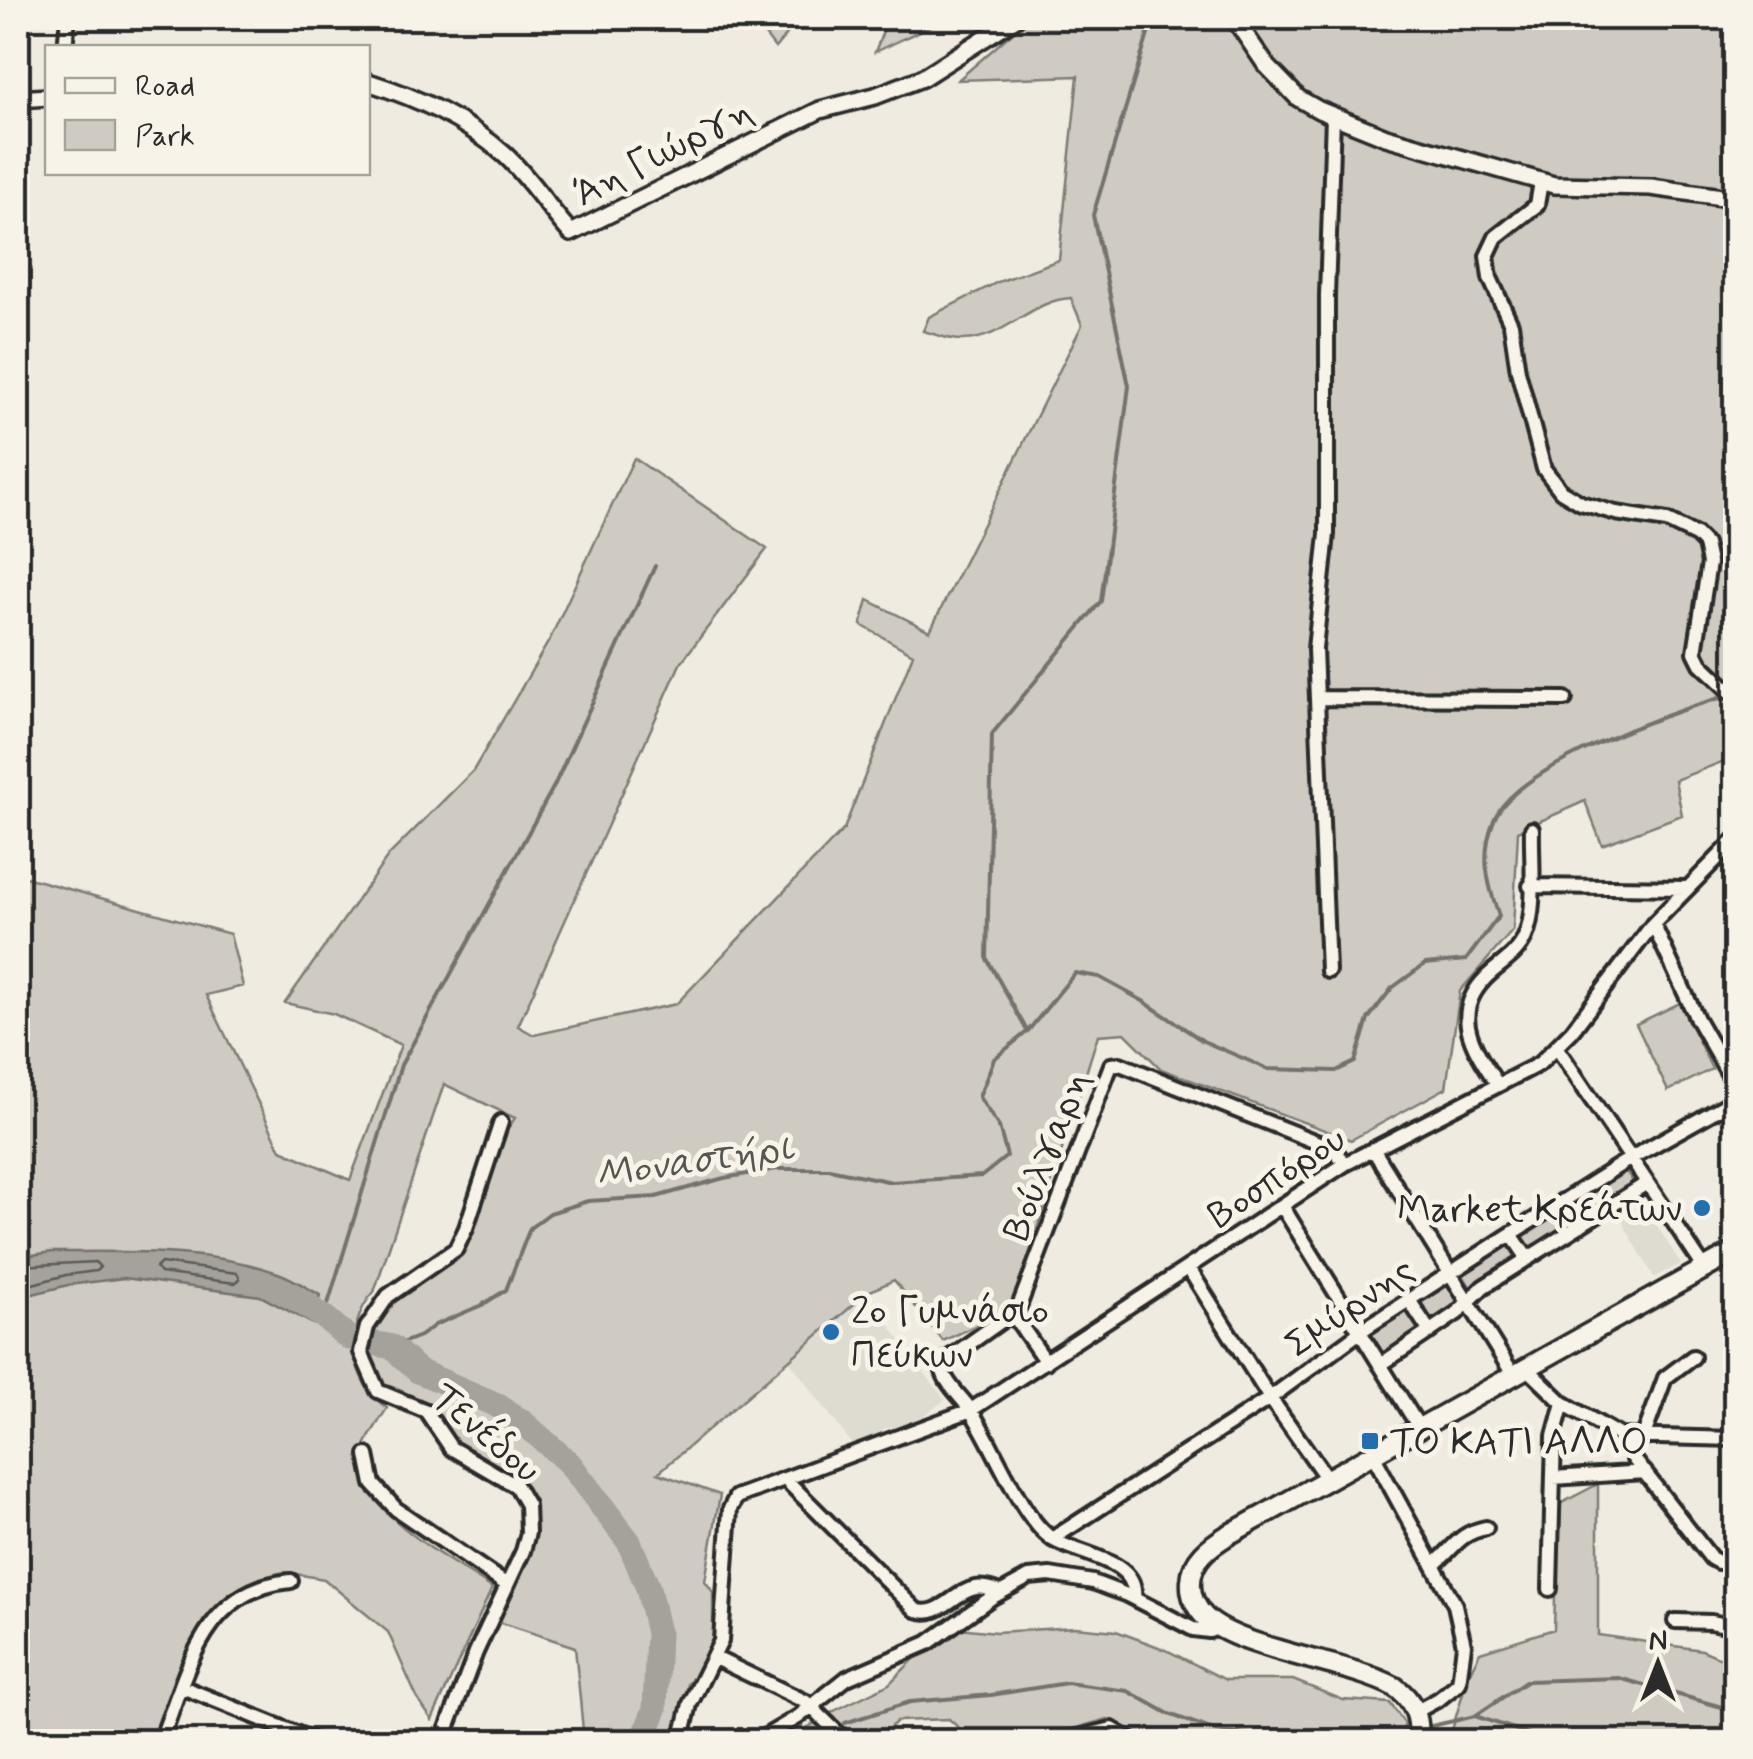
<svg xmlns="http://www.w3.org/2000/svg" width="1753" height="1759" font-family="Mynerve,sans-serif">
	<style>
		.built { fill: #dedbd1 }
		.green { fill: #cfcbc2; stroke: #7d7b76; stroke-width: 2.5 }
		.water { fill: #a4a29a; stroke: #74726e; stroke-width: 2.5 }
		.lines { fill: none; stroke-linecap: round; stroke-linejoin: round }
		.shore { stroke: #5b5b57; stroke-width: 2.5 }
		.stream { stroke: #74726e; stroke-width: 4 }
		.river { stroke: #a4a29a; stroke-width: 25 }
		.minor-casing { stroke: #2b2b2b; stroke-width: 20 }
		.tertiary-casing { stroke: #2b2b2b; stroke-width: 22 }
		.secondary-casing { stroke: #2b2b2b; stroke-width: 25 }
		.minor { stroke: #f7f3e8; stroke-width: 12 }
		.tertiary { stroke: #f7f3e8; stroke-width: 15 }
		.secondary { stroke: #f7f3e8; stroke-width: 18 }
		.poi-dot { fill: #1f6fb2; stroke: #f7f3e8; stroke-width: 4 }
		.labels { text-anchor: middle; stroke-width: 10; stroke-linejoin: round; paint-order: stroke }
		.street-label { font-size: 38px; fill: #2b2b2b; stroke: #f7f3e8 }
		.poi-label { font-size: 38px; fill: #2b2b2b; stroke: #f7f3e8; text-anchor: start }
		.water-label { font-size: 40px; font-style: italic; fill: #555552; stroke: #f7f3e8 }
	</style>
	<rect width="100%" height="100%" fill="#efebe0"/>
	<filter id="ink" filterUnits="userSpaceOnUse"><feTurbulence type="fractalNoise" baseFrequency=".01" numOctaves="2"/><feDisplacementMap in="SourceGraphic" scale="20" xChannelSelector="R" yChannelSelector="G"/><feConvolveMatrix kernelMatrix="1 2 1 2 8 2 1 2 1" color-interpolation-filters="sRGB"/></filter>
	<g filter="url(#ink)">
		<!-- built -->
		<path class="built" d="M1640,1199L1681,1264L1654,1277L1617,1213Z
			M825,1238L945,1400L913,1423L883,1429V1439L854,1447L717,1264Z"/>
		<!-- green -->
		<path class="green" d="M752,18H800L775,48Z
			M888,18H947L875,52Z
			M1029,18H1735V757L1675,780L1682,815L1602,845L1585,801L1518,831L1513,930L1460,991L1446,1088L1351,1140L1161,1069L1125,1033L1098,1035L1012,1309L943,1341L894,1280L868,1292L658,1473L720,1495L705,1581L713,1592V1638L709,1656L688,1684L674,1741H584L575,1647L499,1622L534,1539L529,1494L514,1478L456,1442L433,1410L421,1401L384,1387C378,1377 368,1364 366,1352C358,1314 439,1263 465,1243L474,1233L469,1222L502,1137L515,1118L444,1084L374,1292C343,1325 350,1383 387,1408C380,1421 364,1441 362,1456C355,1511 453,1561 492,1588L432,1720L417,1698L388,1632L324,1579L284,1572L260,1578L229,1594L203,1621L186,1652L152,1741H105L91,1734L87,1741H18V875L230,934L243,986L206,995L281,1150L350,1180L401,1045L334,1014L285,1003L389,855L473,771L550,639L634,458L767,549L680,664L518,1026L534,1035L676,1004L844,829L913,654L861,625L868,600L930,631L1082,325L1071,298C1030,300 1005,340 962,340C949,340 935,334 923,331L929,317L998,282L1059,260L1078,76L958,80Z
			M1680,1003L1712,1069L1668,1091L1636,1024Z
			M1625,1170L1635,1184L1581,1217L1571,1203Z
			M1560,1209L1571,1224L1529,1250L1519,1236Z
			M1509,1242L1519,1257L1471,1288L1461,1272Z
			M1445,1283L1459,1304L1431,1323L1416,1301Z
			M1407,1307L1422,1329L1383,1355L1370,1333Z
			M1598,1484V1635L1702,1650L1735,1664V1741L1459,1742L1450,1737L1468,1676L1480,1652L1554,1629L1558,1505Z
			M1075,1627L1116,1631L1164,1649L1226,1680H1293L1343,1700L1390,1703L1405,1724L1399,1742L1141,1741L1107,1719L1048,1736L1009,1733L999,1741L958,1742L961,1730L949,1719L897,1721L876,1741L785,1742L834,1711L889,1684L921,1652L959,1628L996,1632Z"/>
		<!-- water -->
		<path class="water" d="M52,1252C126,1252 207,1248 278,1273C293,1278 307,1288 320,1295L313,1324L260,1296L124,1278L68,1285L18,1298V1257Z"/>
		<g class="lines">
			<!-- shore -->
			<path class="shore" d="M161,1263L237,1273L240,1279L235,1283L160,1273L156,1268Z
				M18,1266L95,1262L100,1267L96,1271L66,1275L18,1288"/>
			<!-- stream -->
			<path class="stream" d="M1026,1029L987,959L992,734L1101,601L1129,386L1093,215L1153,18
				M324,1317L401,1065L554,786L655,566
				M392,1347L420,1336L435,1325L482,1305L506,1290L530,1228L550,1213L588,1201L656,1197L724,1178L777,1169H829L892,1182L982,1176L1007,1156L999,1127L979,1097L994,1059L1028,1031L1075,973L1099,977L1143,1001L1203,1041L1268,1069L1336,1071L1355,1062L1368,1019L1392,988L1425,964L1466,960L1499,916C1487,883 1480,854 1494,820C1516,766 1671,712 1726,696
				M1475,1716L1527,1681L1619,1678L1736,1711
				M845,1723L910,1702L991,1695L1067,1683L1128,1691L1169,1714L1216,1731L1318,1742
				M1423,1728L1475,1716L1553,1742
				M1366,1742L1414,1730"/>
			<!-- river -->
			<path class="river" d="M288,1294L324,1317L349,1338
				M368,1342L392,1347L418,1371L495,1404L525,1424L569,1463L629,1542L648,1588L658,1633L655,1709L642,1742"/>
			<defs>
				<path id="minor" d="M65,48L68,18
					M1541,182L1537,205L1496,237L1487,256L1490,278L1511,324L1518,371L1544,469L1561,491L1581,503L1616,513L1667,521L1696,535L1705,544L1709,563L1695,652L1701,664L1736,697
					M1319,698L1565,699
					M1530,886L1686,888
					M1653,924L1697,1019L1736,1087
					M1328,971L1315,649L1327,534V296L1333,116
					M1557,1048L1705,1269
					M1498,1085C1470,1044 1448,1009 1493,971C1505,961 1519,952 1525,937C1537,911 1531,859 1532,829
					M1373,1149L1514,1376
					M1562,1201L1580,1226
					M1282,1206L1420,1429
					M1511,1234L1528,1259
					M1189,1269L1270,1398L1328,1480
					M1409,1300L1430,1332
					M1014,1316L1046,1362
					M1380,1365L1457,1313L1483,1287L1647,1183
					M1527,1368L1563,1403L1620,1436L1736,1439
					M1627,1438L1634,1459L1711,1558L1718,1562H1736
					M1643,1438L1665,1378L1693,1357
					M367,1455L373,1484L396,1509L507,1585
					M1373,1455L1455,1605L1464,1645L1459,1683L1439,1699L1415,1712
					M1553,1478L1645,1472
					M789,1483L916,1610C940,1619 954,1591 976,1588C983,1586 993,1590 1001,1592
					M1052,1539L1270,1398L1367,1327L1511,1234L1631,1158L1736,1099
					M1433,1565C1455,1549 1456,1534 1486,1528
					M1550,1589L1554,1436L1563,1403
					M1134,1598C1139,1559 1077,1555 1052,1539C1019,1516 993,1442 969,1408C960,1395 941,1380 942,1363L1018,1309L1111,1065L1120,1064L1334,1149L1345,1164
					M1675,1621L1711,1622L1736,1627
					M715,1658L806,1702L847,1742
					M182,1687L318,1742
					M1062,1741L1112,1729L1134,1742
					M160,1742C188,1672 202,1589 291,1581
					M442,1742L476,1652L523,1551L528,1533L527,1505L516,1486L451,1448L426,1411L378,1391L361,1352L367,1327L388,1296L456,1249L466,1228L501,1122
					M681,1742L690,1704L721,1641L730,1509L736,1497L971,1410L1345,1164L1539,1064L1572,1031L1653,924L1736,839
					M756,1742L798,1717L847,1678L928,1643L991,1598L1029,1577L1050,1575L1093,1582L1127,1595L1193,1629L1209,1631L1220,1627"/>
				<path id="tertiary" d="M1234,18L1266,65L1298,98L1319,110L1386,137L1554,185L1651,187L1736,199
					M368,82C418,98 465,119 505,155C530,178 548,208 571,233L820,110L875,96L922,78L1016,18
					M18,99L48,97"/>
				<path id="secondary" d="M1417,1742C1422,1719 1413,1700 1395,1687C1347,1661 1239,1650 1205,1617C1195,1607 1190,1595 1191,1581C1192,1559 1210,1546 1228,1535L1736,1251"/>
			</defs>
			<!-- minor casing -->
			<use href="#minor" class="minor-casing"/>
			<!-- tertiary casing -->
			<use href="#tertiary" class="tertiary-casing"/>
			<!-- secondary casing -->
			<use href="#secondary" class="secondary-casing"/>
			<!-- minor -->
			<use href="#minor" class="minor"/>
			<!-- tertiary -->
			<use href="#tertiary" class="tertiary"/>
			<!-- secondary -->
			<use href="#secondary" class="secondary"/>
		</g>
	</g>
	<!-- markers -->
	<g class="poi-dot">
		<circle cx="1702" cy="1208" r="10"/>
		<circle cx="831" cy="1332" r="10"/>
		<rect x="1360" y="1431" width="20" height="20" rx="5"/>
	</g>
	<g class="labels">
		<!-- street labels -->
		<g class="street-label">
			<text transform="translate(663 151) rotate(-27)" y="13">Άη Γιώργη</text>
			<text transform="translate(1045 1155) rotate(-69)" y="13">Βούλγαρη</text>
			<text transform="translate(1276 1176) rotate(-33)" y="13">Βοσπόρου</text>
			<text transform="translate(1349 1306) rotate(-35)" y="13">Σμύρνης</text>
			<text transform="translate(487 1432) rotate(41)" y="13">Τενέδου</text>
		</g>
		<!-- poi labels -->
		<g class="poi-label">
			<text x="1682" y="1221" text-anchor="end">Market Κρεάτων</text>
			<text x="851" y="1323">2ο Γυμνάσιο<tspan x="851" dy="44">Πεύκων</tspan></text>
			<text x="1390" y="1454">ΤΟ ΚΑΤΙ ΑΛΛΟ</text>
		</g>
		<!-- water labels -->
		<g class="water-label">
			<text transform="translate(694 1159) rotate(-8)" y="14">Μοναστήρι</text>
		</g>
	</g>
	<!-- margin -->
	<rect width="1753" height="1759" fill="none" stroke="#f7f3e8" stroke-width="60"/>
	<rect x="30" y="30" width="1693" height="1699" fill="none" stroke="#2b2b2b" stroke-width="4" filter="url(#ink)"/>
	<!-- legend -->
	<rect x="45" y="45" width="325" height="130" fill="#f7f3e8" stroke="#a5a39c" stroke-width="2.5"/>
	<rect x="65" y="78" width="50" height="15" fill="#f7f3e8" stroke="#a5a39c" stroke-width="2.5"/>
	<text x="135" y="95" font-size="30" fill="#2b2b2b">Road</text>
	<rect x="65" y="120" width="50" height="30" fill="#cfcbc2" stroke="#a5a39c" stroke-width="2.5"/>
	<text x="135" y="145" font-size="30" fill="#2b2b2b">Park</text>
	<!-- north arrow -->
	<g transform="translate(1658 1664)" stroke="#f7f3e8" stroke-width="8" paint-order="stroke">
	<path d="M0-8L18 38L0 25L-18 38Z" fill="#2b2b2b"/>
	<text y="-15" font-size="28" font-weight="bold" text-anchor="middle" fill="#2b2b2b">N</text>
	</g>
</svg>
